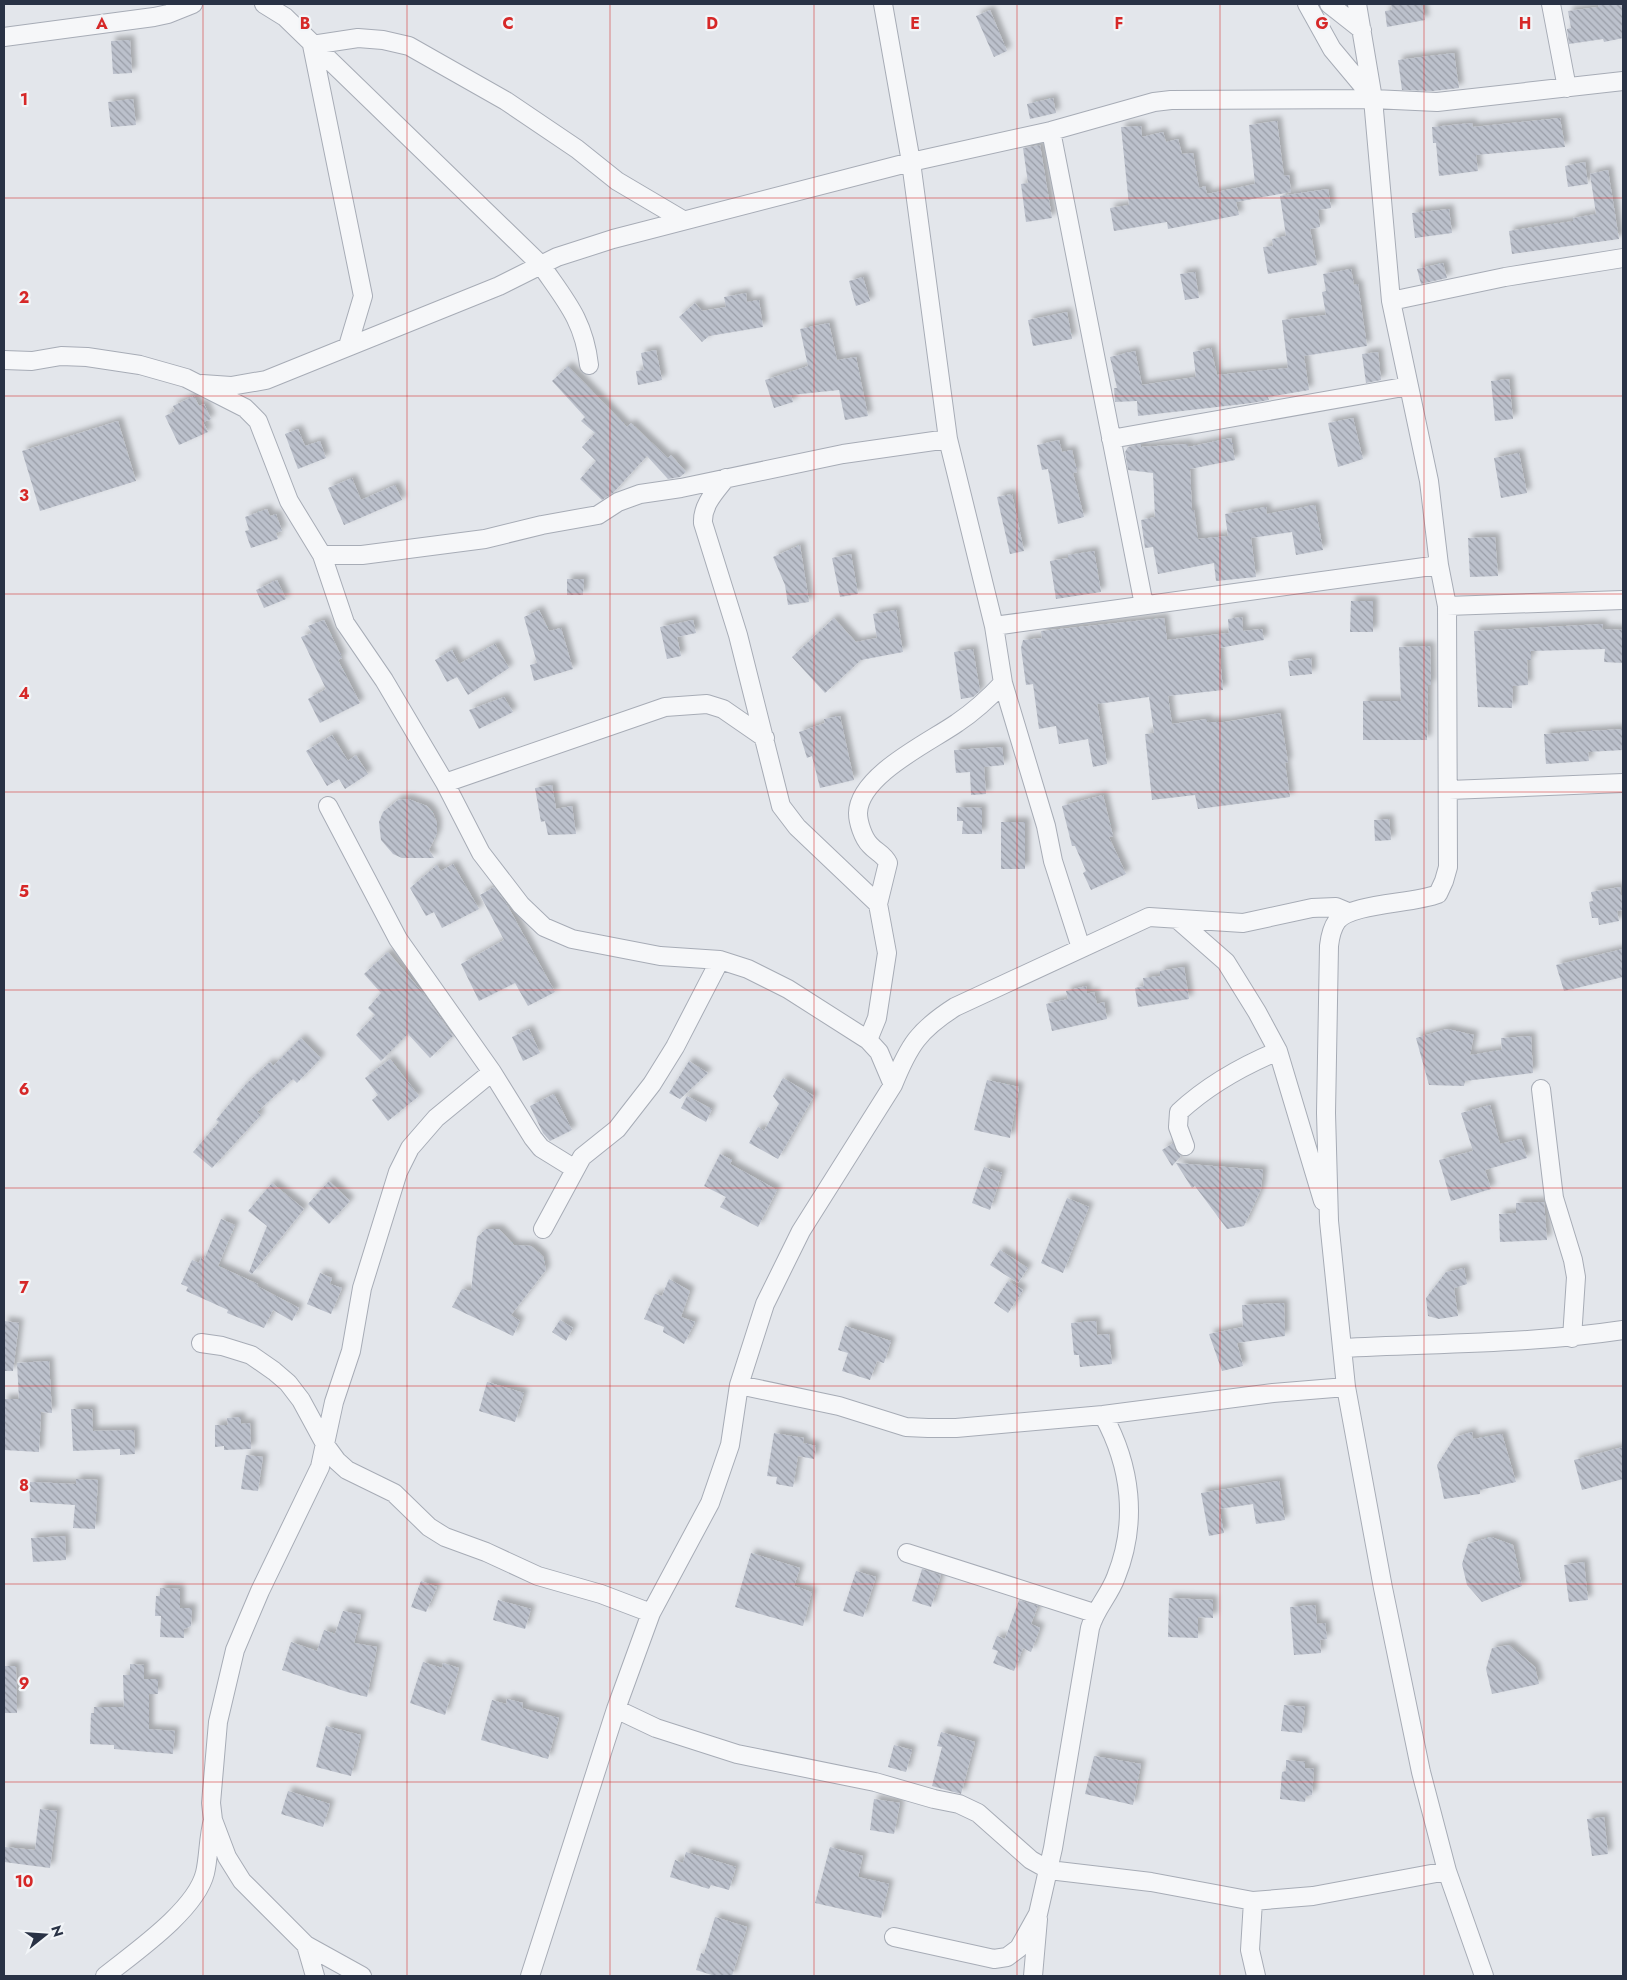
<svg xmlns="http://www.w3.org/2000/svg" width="1627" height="1980" font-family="Jost,sans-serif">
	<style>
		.building { fill: url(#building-back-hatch); filter: url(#shadow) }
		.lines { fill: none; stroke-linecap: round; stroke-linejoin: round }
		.minor-casing { stroke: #a7acb6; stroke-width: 20 }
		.minor { stroke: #f6f7f9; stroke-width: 18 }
		.grid { fill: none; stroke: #d62828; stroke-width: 1; stroke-opacity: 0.55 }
		.grid-label { font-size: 16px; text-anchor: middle; font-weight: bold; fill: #d62828; stroke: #f2f5f8; stroke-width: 4.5; stroke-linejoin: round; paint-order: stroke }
	</style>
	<defs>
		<pattern id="building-back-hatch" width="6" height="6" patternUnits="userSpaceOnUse" patternTransform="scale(1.25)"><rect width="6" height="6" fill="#bcc1cc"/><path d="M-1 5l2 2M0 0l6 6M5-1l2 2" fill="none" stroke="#999da7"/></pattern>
		<filter id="shadow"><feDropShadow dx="4.5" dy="-4.5" stdDeviation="2.5" flood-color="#0004"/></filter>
	</defs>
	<rect width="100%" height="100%" fill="#e3e6eb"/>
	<!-- building -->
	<path class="building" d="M1391,4H1422L1425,20L1387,27L1385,11L1392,10Z
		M1598,4H1623V38L1604,42L1603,39L1569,44L1567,29L1571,28L1568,11L1599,7Z
		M990,10L1007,51L994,57L976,16Z
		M130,40L132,73L113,74L111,41Z
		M1454,53L1459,88L1433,91L1402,90L1398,60Z
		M1053,98L1056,113L1030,119L1027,104Z
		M133,99L136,125L111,127L108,102Z
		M1560,118L1565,147L1476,155L1478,171L1439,176L1436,143H1433L1432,127L1472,123L1473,127Z
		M1277,121L1284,176L1289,175L1291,192L1236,202L1239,215L1168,229L1167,222L1114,231L1110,208L1129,205L1121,127L1141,126L1142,137L1163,132L1166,142L1178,139L1182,154L1193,153L1199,188L1205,186L1207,194L1255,184L1249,125Z
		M1040,145L1052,218L1026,222L1021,184L1028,183L1023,148Z
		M1585,162L1588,184L1568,187L1565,166Z
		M1608,170L1619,239L1512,254L1509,231L1573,221V218L1596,214L1590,174Z
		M1328,189L1331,208L1318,210L1320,227L1310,229L1317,265L1268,274L1263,247L1273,246L1272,239L1286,236L1280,196Z
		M1449,209L1452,233L1415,238L1412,213Z
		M1443,263L1447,278L1421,284L1417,269Z
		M1351,269L1354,285L1358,284L1367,346L1304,356L1309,390L1268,397L1269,400L1252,403L1138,416L1137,401L1115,402L1114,388H1117L1110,357L1135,351L1142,385L1196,377L1193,352L1211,348L1217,375L1288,368L1282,320L1326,315L1322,292L1326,291L1323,274Z
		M1195,272L1199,298L1185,300L1180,274Z
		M863,277L870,301L856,306L849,281Z
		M746,293L747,302L759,300L763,327L709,336L702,342L679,317L695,303L702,311L726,307L724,297Z
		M1067,312L1072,339L1033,346L1028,320Z
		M829,323L837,360L856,357L868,416L845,420L839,390L791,395L793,402L774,408L765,380L808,366L800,329Z
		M656,350L662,380L638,385L636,371L644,370L641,353Z
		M1378,352L1381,380L1366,383L1362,354Z
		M568,366L627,427L631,423L668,458L671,455L686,472L680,477L668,479L647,456L613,493L602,500L580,479L596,461L582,447L595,433L581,421L585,417L552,381Z
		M1509,379L1513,419L1495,421L1491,381Z
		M194,396L199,406L204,404L211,419L203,422L208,432L179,445L165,416L175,411L173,406Z
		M1353,418L1363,459L1338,467L1328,423Z
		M118,421L136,481L40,511L22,451Z
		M298,429L305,446L320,441L326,458L298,469L285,434Z
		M1231,438L1235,460L1190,469L1192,510H1194L1198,539L1228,536L1225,514L1266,507L1267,514L1315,505L1323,550L1296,555L1292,532L1251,538L1256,577L1216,581L1214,563L1158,574L1153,547L1145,548L1141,520L1155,517L1153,473L1128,470L1125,452L1128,447L1141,444V447L1188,444V447Z
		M1059,440L1062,452L1072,450L1077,472L1073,473L1084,517L1058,524L1048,469L1042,470L1037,445Z
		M1519,453L1527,493L1501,498L1494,458Z
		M352,478L361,500L395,485L402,500L344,525L328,488Z
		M1012,494L1024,551L1010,554L997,497Z
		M267,509L270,516L276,514L282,531L276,533L278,539L251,548L245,531L249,530L245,517Z
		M1495,537L1498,576L1470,577L1468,538Z
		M800,545L809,602L788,605L785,585L773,557Z
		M1094,551L1101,592L1056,599L1050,561L1068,558V555Z
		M851,554L858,594L840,597L832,558Z
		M567,579H584L583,595H567Z
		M277,580L286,599L264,608L256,590Z
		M1351,601H1373V632H1350Z
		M539,610L549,631L561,628L573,669L534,681L530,665L537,663L524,617Z
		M896,610L903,652L861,660L825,693L792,657L834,618L856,642L877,638L873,614Z
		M1242,617L1243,631L1262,629L1264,640L1219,648L1223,690L1168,696L1172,724L1207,719V722H1225L1280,713L1288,762L1285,763L1290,797L1198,809L1195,795L1152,800L1145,734L1154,733L1149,697L1097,704L1107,764L1093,767L1088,739L1059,744L1056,726L1039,729L1033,684L1026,685L1021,648L1023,640L1042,638L1041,631L1164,618L1167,640L1229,633L1228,619Z
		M324,620L342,658L338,660L360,703L320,723L308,699L326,689L301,637L312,633L308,626Z
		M693,620L696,633L677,637L681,656L667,659L660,627Z
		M1603,624L1602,629L1623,630V663L1604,662L1605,649L1531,651V660H1527L1528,685L1513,686L1512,708L1478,707L1474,631Z
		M495,644L509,668L468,695L457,677L447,682L435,660L452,650L459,664Z
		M1430,646L1431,685H1428L1427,740H1363V701H1401L1399,647Z
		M973,649L980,691L973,697L961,699L954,652Z
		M1311,658L1312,674L1290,676L1288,661Z
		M504,697L513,712L479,729L469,710Z
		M840,716L854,780L820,788L812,756L807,758L799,732L825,723L824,719Z
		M1623,729V750L1588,752L1589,761L1546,764L1544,734Z
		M332,735L348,761L356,755L368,774L345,789L339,779L327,786L306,751Z
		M1002,747L1004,765L984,767L986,794L971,795L970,772L956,773L954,750Z
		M552,785L556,809L572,806L576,834L548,835L545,821L541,822L535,788Z
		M1103,795L1113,836L1109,837L1126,874L1091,890L1083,873L1086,871L1075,846H1072L1062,806Z
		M408,799L427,806L433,813L437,823V833L429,850L434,858H402L393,854L381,840L379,822L383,812L398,800Z
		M957,807L982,808V834H962L963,821H957Z
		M1389,819L1391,840L1375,841L1374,820Z
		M1001,822H1025V869H1001Z
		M453,864L479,909L442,928L434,912L426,916L410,888L437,865L441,871Z
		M494,887L506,903L555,992L528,1006L515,983L479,1001L461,964L504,940L480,895Z
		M1620,887L1623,910L1617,911L1619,921L1599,925L1598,918H1592L1589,902L1593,901L1591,892Z
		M1623,949V977L1564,991L1556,965Z
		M388,952L423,993L453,1036L430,1058L408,1034L381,1061L356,1035L375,1015L368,1008L381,993L364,974Z
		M1184,967L1189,999L1138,1007L1135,988L1144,986L1143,978L1160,976V971Z
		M1086,986L1087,994L1094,992L1097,1004L1104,1002L1107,1019L1052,1031L1046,1004L1068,999L1066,991Z
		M529,1029L540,1053L523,1061L512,1037Z
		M1447,1029L1474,1035L1470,1055L1502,1050L1501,1038L1531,1036L1533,1073L1465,1081L1464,1086L1429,1085L1416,1038Z
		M301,1038L321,1058L297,1083L293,1079L257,1112L261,1115L212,1168L193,1152L219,1122L216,1120L246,1084L270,1062L273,1066Z
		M390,1059L419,1096L388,1121L372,1100L378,1095L365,1078Z
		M689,1061L708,1073L680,1099L669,1093Z
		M783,1078L814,1096L778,1159L749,1143L758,1127L764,1131L779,1104L773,1096Z
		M987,1080L1019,1087L1010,1138L974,1130Z
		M554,1094L572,1130L550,1141L543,1133L530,1106Z
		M687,1096L712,1109L706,1122L681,1108Z
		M1490,1105L1500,1144L1521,1139L1527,1158L1485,1170L1491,1189L1451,1201L1439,1160L1473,1151L1461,1113Z
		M1173,1143L1175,1150L1181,1156L1172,1166L1162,1150Z
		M720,1154L732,1160L730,1164L777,1190L758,1227L720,1207L726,1197L704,1186Z
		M1176,1163L1263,1170L1261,1189L1244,1226L1227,1229L1195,1186L1192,1188Z
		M984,1167L1002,1173L990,1210L972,1203Z
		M329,1181L350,1201L329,1224L308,1204Z
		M272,1183L304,1209L252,1274L249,1272L267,1226L248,1211Z
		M1067,1198L1089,1207L1063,1273L1041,1263Z
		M1544,1202L1547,1240L1500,1242L1499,1214L1516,1213V1203Z
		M221,1219L235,1225L218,1266L258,1284L257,1286L299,1308L292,1321L273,1310L264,1328L227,1313L228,1310L186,1291L188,1287L181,1284L192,1260L199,1263L201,1258L204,1260Z
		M486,1229H499L514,1245L531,1246L543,1256L546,1270L511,1315L520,1321L513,1336L452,1307L462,1289L471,1291L477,1237Z
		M1000,1250L1028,1268L1018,1283L990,1265Z
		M1464,1268L1467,1284L1454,1288L1458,1316L1439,1319L1428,1316L1426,1298L1446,1272Z
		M320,1273L332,1278L330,1284L342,1288L331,1314L307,1304Z
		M669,1279L690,1291L681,1317L695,1322L684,1344L663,1332L664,1327L644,1319L655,1294L662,1296Z
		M1008,1281L1023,1290L1008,1313L994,1303Z
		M1284,1303L1285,1336L1237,1343L1243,1366L1222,1371L1209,1334L1243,1327L1242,1305Z
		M560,1320L573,1328L566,1341L552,1332Z
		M4,1321L19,1323L13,1371H4Z
		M1096,1321L1097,1335L1109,1334L1112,1364L1080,1367L1079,1355H1074L1071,1323Z
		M845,1326L891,1341L884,1363L877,1361L870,1380L842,1371L848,1353L838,1350Z
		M49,1361L52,1413L41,1412L39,1452L4,1450V1399H19L17,1363Z
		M487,1382L524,1393L515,1422L479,1411Z
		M71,1409H92L93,1431L134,1430L135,1454L120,1455V1449L73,1451Z
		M241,1417V1424L250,1423L251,1449L224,1450V1446L215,1447V1425H228L227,1418Z
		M1472,1432L1473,1439L1502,1434L1516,1482L1480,1490V1494L1444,1499L1437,1465L1455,1437Z
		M774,1433L804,1438L803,1443L816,1446L814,1459L798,1456L793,1487L776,1484L777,1477L767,1476Z
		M1623,1447V1479L1582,1490L1574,1460Z
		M246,1455L263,1457L258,1491L241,1489Z
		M76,1479L98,1480L95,1529L73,1528L75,1505L30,1502L29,1482L76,1484Z
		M1279,1481L1285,1520L1256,1524L1253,1504L1219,1509L1224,1533L1209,1536L1201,1493Z
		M65,1536L66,1560L33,1562L31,1538Z
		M1491,1537L1513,1545L1522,1586L1482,1602L1467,1585L1462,1564L1468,1544Z
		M751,1553L800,1568L794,1586L812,1592L803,1626L735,1607Z
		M1584,1562L1588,1600L1569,1602L1564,1565Z
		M922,1569L941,1575L931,1607L912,1601Z
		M856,1571L876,1577L863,1617L843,1611Z
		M421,1581L437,1587L426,1612L411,1607Z
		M160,1588L180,1589V1608H192L191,1626L184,1629V1638L160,1637L161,1616H155L156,1596H160Z
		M1169,1598L1213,1600V1618L1198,1617V1638L1168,1637Z
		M498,1600L531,1609L525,1629L493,1620Z
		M1019,1600L1038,1606L1031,1624L1040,1628L1031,1652L1023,1648L1014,1671L993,1663L998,1651L992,1649L997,1636L1005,1639Z
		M1315,1605L1317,1624L1325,1623L1327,1639L1320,1640L1321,1653L1294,1655L1290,1607Z
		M343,1611L361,1615L354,1643L377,1647L367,1697L347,1692L282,1670L291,1642L317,1651L324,1630L335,1634Z
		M1509,1645L1535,1667L1539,1684L1492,1694L1486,1669L1492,1648Z
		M423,1662L442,1668L443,1663L459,1668L445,1715L410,1703Z
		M130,1664L144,1665V1679H158V1694H149V1729L175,1731L173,1754L114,1749V1745L90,1744L91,1713H94V1707H124L123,1675H130Z
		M4,1666H16L17,1713H4Z
		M507,1699L523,1703L522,1708L559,1718L548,1759L481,1740L492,1700L506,1704Z
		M1284,1705L1305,1707L1302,1733L1281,1731Z
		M326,1726L361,1735L351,1776L316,1767Z
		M941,1732L975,1742L961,1794L932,1786L942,1747L937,1746Z
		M894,1745L912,1750L906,1772L888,1767Z
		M1094,1756L1141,1764L1133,1805L1085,1794Z
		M1286,1760L1305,1762V1768L1314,1769L1312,1795L1306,1796L1305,1802L1280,1799L1282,1772L1286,1771Z
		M288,1791L330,1804L323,1827L281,1814Z
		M874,1799L900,1803L894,1834L870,1830Z
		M40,1809L57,1811L50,1868L4,1862V1847L35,1850Z
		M1604,1817L1608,1854L1592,1856L1587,1819Z
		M830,1847L863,1856L858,1877L889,1884L881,1918L815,1903Z
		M686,1852L736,1867L729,1890L711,1885L709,1889L670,1877L675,1860L683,1863Z
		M715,1917L747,1927L732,1976H715L696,1970L701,1953L704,1954Z"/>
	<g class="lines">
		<defs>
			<path id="minor" d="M264,4L285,17L541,265C565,300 584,320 589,365
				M883,4L911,162L948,439L994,626L1003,683L1046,826L1053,861L1081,948
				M1307,4L1332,49L1373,98
				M1329,4L1362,30
				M1357,4L1373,99L1391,301L1429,481L1439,565L1447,606L1448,867L1444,881L1438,894C1413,904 1351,903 1337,921C1332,928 1330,937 1329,946L1326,1113L1329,1221L1346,1387L1383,1588L1421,1772L1447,1871L1484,1976
				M1551,4L1567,88
				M4,37L154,17L168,14L193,4
				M1051,131L1144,605
				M1391,301L1505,277L1623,258
				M348,346L363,296L312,45L358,38L383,40L409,46L506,101L577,149L617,181L683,220
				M4,360L32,361L61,356L87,357L140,365L186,378L245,408L258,421L289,501L322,555L345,623L384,680L445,783L481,853L521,905L544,927L572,939L660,956L720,960L748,969L788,989L868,1040L879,1052L893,1085
				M202,384L231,386L266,380L499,286L557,257L613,239L911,162L1051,131L1154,102L1171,100L1373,99L1437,102L1623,81
				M1111,439L1409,386
				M726,478C715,492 702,505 703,523L738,635L781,806L797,827L878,904
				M322,555H362L485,539L542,525L598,515L618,502L640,494L681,488L843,454L948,439
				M1447,606L1623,600
				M994,626L1439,565
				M445,783L665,707L707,704L723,709L765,738
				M1449,790L1623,783
				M328,806L398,939L492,1072L533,1138L541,1148L575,1169
				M1177,919L1226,962L1257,1012L1278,1051L1323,1201
				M868,1040L877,1018L887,953L878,904L888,863C884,854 876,852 870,845C863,838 858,822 858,813C859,775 930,742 957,723C975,711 989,698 1003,683
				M1541,1089L1554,1198L1573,1260L1576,1277L1572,1338
				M1185,1146L1178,1127L1179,1112C1207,1086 1242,1066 1278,1051
				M543,1229L582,1157L617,1129L652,1084L675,1047L720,960
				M201,1343L222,1346L251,1355L274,1371L288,1383L301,1400L326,1446L337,1461L347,1470L394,1493L429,1527L445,1537L486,1552L538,1576L601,1594L651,1613
				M1342,1348C1436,1343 1530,1344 1623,1330
				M739,1385L839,1406L906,1427L928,1428H956L1103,1415L1273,1393L1346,1387
				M907,1553L1094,1613
				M616,1709L656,1728L737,1754L875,1782L934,1799L959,1804L978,1813L1031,1860L1049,1870L1151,1882L1253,1901L1313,1896L1447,1871
				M1253,1901L1250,1950L1256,1976
				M894,1937L994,1959L1007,1957L1019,1948L1038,1914L1053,1848L1090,1628C1095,1609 1109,1596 1116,1577C1138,1522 1131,1466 1103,1415
				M306,1945L315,1976
				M105,1976C135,1952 196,1910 205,1873C209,1856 208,1838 213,1820
				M362,1976L306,1945L242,1881L227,1857L213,1820L211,1803L218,1722L235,1650L260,1591L320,1467L334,1402L351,1351L362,1288L398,1172L410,1148L436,1118L492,1072
				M530,1976L616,1709L651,1613L710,1503L730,1445L739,1385L765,1304L801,1231L893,1085C909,1045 919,1030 955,1007L1149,917L1243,923L1312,908L1336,907L1348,912
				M1033,1976L1038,1919"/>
		</defs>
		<!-- minor casing -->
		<use href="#minor" class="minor-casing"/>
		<!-- minor -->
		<use href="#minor" class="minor"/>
	</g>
	<!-- grid -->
	<path class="grid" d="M203,4V1976M407,4V1976M610,4V1976M814,4V1976M1017,4V1976M1220,4V1976M1424,4V1976M4,198H1623M4,396H1623M4,594H1623M4,792H1623M4,990H1623M4,1188H1623M4,1386H1623M4,1584H1623M4,1782H1623"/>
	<g class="grid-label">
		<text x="102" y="29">A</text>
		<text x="305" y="29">B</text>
		<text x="508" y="29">C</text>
		<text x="712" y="29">D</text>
		<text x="915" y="29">E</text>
		<text x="1119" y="29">F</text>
		<text x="1322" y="29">G</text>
		<text x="1525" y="29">H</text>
		<text x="24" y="105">1</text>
		<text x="24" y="303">2</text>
		<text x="24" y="501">3</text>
		<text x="24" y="699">4</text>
		<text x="24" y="897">5</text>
		<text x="24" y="1095">6</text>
		<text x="24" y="1293">7</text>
		<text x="24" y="1491">8</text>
		<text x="24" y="1689">9</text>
		<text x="24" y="1887">10</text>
	</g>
	<!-- border -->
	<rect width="1627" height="1980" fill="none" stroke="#293245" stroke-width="10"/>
	<!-- north arrow -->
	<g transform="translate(45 1935) rotate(73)" stroke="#f2f5f8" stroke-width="4" paint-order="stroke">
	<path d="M0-4L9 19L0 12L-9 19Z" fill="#293245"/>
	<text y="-8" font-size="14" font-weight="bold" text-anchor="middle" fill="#293245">N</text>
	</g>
</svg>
